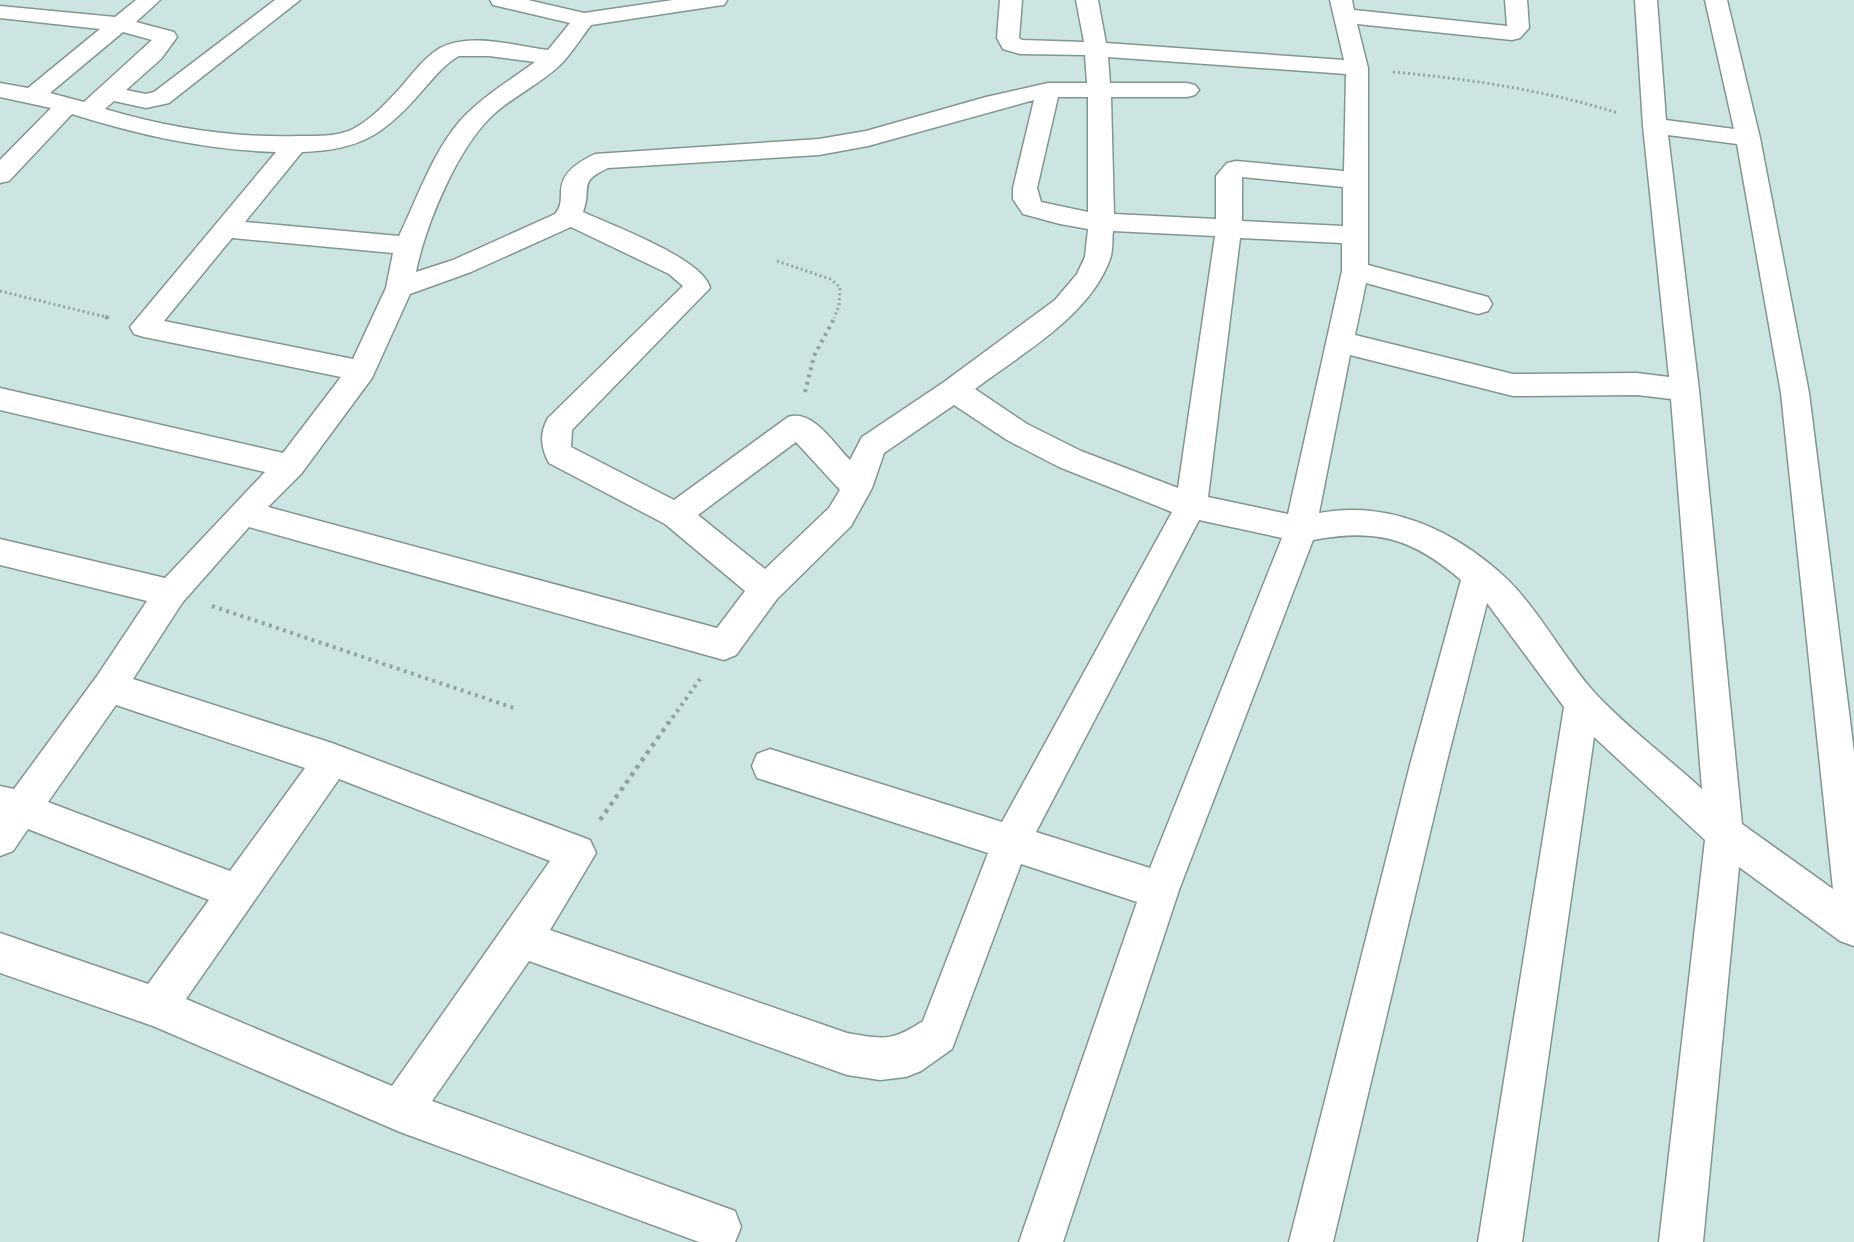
<svg xmlns="http://www.w3.org/2000/svg" width="1854" height="1242" font-family="'Open Sans',sans-serif">
	<style>
		.lines { fill: none; stroke-linecap: round; stroke-linejoin: round }
		.street-casing { stroke: #809693; stroke-width: 3 }
		.path-far2 { stroke: #91a3a1; stroke-width: 3; stroke-dasharray: 2 3; stroke-linecap: butt }
		.path-far1 { stroke: #91a3a1; stroke-width: 4; stroke-dasharray: 3 4.5; stroke-linecap: butt }
		.path { stroke: #91a3a1; stroke-width: 4.5; stroke-dasharray: 4 5; stroke-linecap: butt }
		.street { fill: #fff; fill-rule: evenodd }
	</style>
	<rect width="100%" height="100%" fill="#cde5e2"/>
	<g class="lines">
		<defs>
			<path id="street" d="M136,0H160L136,22L174,32L177,37L161,59L126,90L146,94L154,92L275,0H300L169,103L146,108L114,101L105,109C168,128 233,138 299,136C317,136 336,137 353,129C372,119 387,102 401,87C412,74 425,57 440,48C470,32 516,46 548,50L570,23L493,5L490,0H528L584,13L673,0H727L724,5L716,6L591,25C582,37 573,51 563,62C544,82 515,95 494,114C458,146 425,226 416,272L453,260L555,214C561,207 561,201 561,191C562,171 579,162 595,154L819,139L866,131L986,97L1048,83H1087L1085,55L1020,54L1003,49L997,38L1000,0H1022L1019,38L1022,40L1084,42L1076,0H1098L1106,43L1344,60L1330,0H1352L1354,10L1507,26L1505,0H1527L1529,28L1520,38L1512,40L1357,24L1368,68V265L1488,297L1492,304L1488,311L1478,314L1366,283L1355,335L1513,374L1637,373L1669,377L1643,126L1635,0H1657L1666,120L1734,129L1705,0H1727L1760,138L1809,393L1854,752V946L1840,941L1739,867L1703,1242H1659L1705,840L1594,737L1522,1242H1478L1564,707L1487,603L1446,765L1333,1242H1289L1410,765L1461,580C1412,538 1376,528 1313,540L1179,890L1063,1242H1019L1137,902L1021,864L952,1049L921,1071L906,1077L880,1080L847,1075L529,961L432,1101L735,1211L741,1227L735,1242H699L400,1132L153,1026L0,973V933L148,984L209,900L28,829L13,851L0,856V786L14,789L97,676L147,601L0,565V539L165,578L265,472L0,410V388L283,453L341,377L144,337L134,334L130,327L276,152C205,150 139,135 72,114L9,181L0,183V160L51,108L0,97V83L28,88L100,29L0,18V6L115,17ZM123,32L152,40L84,102L50,93ZM459,56H489L535,62C509,81 480,98 459,122C432,154 417,199 399,236L245,222L302,152C360,150 384,135 422,91C433,79 444,64 459,56ZM1108,57L1346,74L1344,171L1236,161L1227,163L1216,176V219L1114,214L1111,97H1187L1195,95L1199,90L1195,85L1187,83H1110ZM1058,97H1088V212L1041,202L1037,188ZM1034,100L1013,188V199L1023,214L1060,224L1088,229L1085,257L1077,274L1055,300L944,382L862,437L850,460C833,443 813,409 788,417L674,500L571,447L572,430L710,288C704,259 611,225 583,212C593,187 576,183 608,168L819,155L868,146ZM1668,135L1737,144L1781,393L1833,889L1742,824L1699,390ZM1242,177L1343,187V226L1242,221ZM571,227L669,274L683,286L548,418C539,434 541,448 549,463L665,524L745,591L717,628L268,507L301,474L372,378L410,294L471,272ZM1113,231L1215,236L1178,488L1081,451L1027,424L975,389C1021,354 1090,316 1110,259C1113,251 1112,240 1113,231ZM232,238L393,253L386,288L353,359L164,321ZM1240,238L1342,243V271L1288,514L1208,497ZM1350,355L1513,396L1637,395L1671,399L1702,789C1667,757 1626,727 1594,692C1563,657 1541,613 1508,580C1456,531 1391,500 1319,513ZM954,405L1007,440L1059,467L1172,512L1002,822L770,749L757,754L752,766L757,778L988,853L923,1021C891,1042 884,1039 847,1033L550,930L596,853L590,840L332,743L133,679L182,603L249,527L724,660L736,655L777,599L851,526L872,488L884,453ZM796,442L840,490L829,508L765,569L698,515ZM1199,520L1282,538L1150,868L1036,832ZM116,705L305,768L230,871L48,802ZM339,779L550,861L392,1086L186,999Z"/>
		</defs>
		<!-- street casing -->
		<use href="#street" class="street-casing"/>
		<!-- path-far2 -->
		<path class="path-far2" d="M1393,72C1470,79 1544,90 1618,113
			M777,261L830,279L840,287L839,306L834,318
			M0,291L110,318"/>
		<!-- path-far1 -->
		<path class="path-far1" d="M105,317L110,318
			M805,392L814,356L835,317
			M212,606L517,709
			M668,724L700,679"/>
		<!-- path -->
		<path class="path" d="M600,820L669,722"/>
		<!-- street -->
		<use href="#street" class="street"/>
	</g>
</svg>
